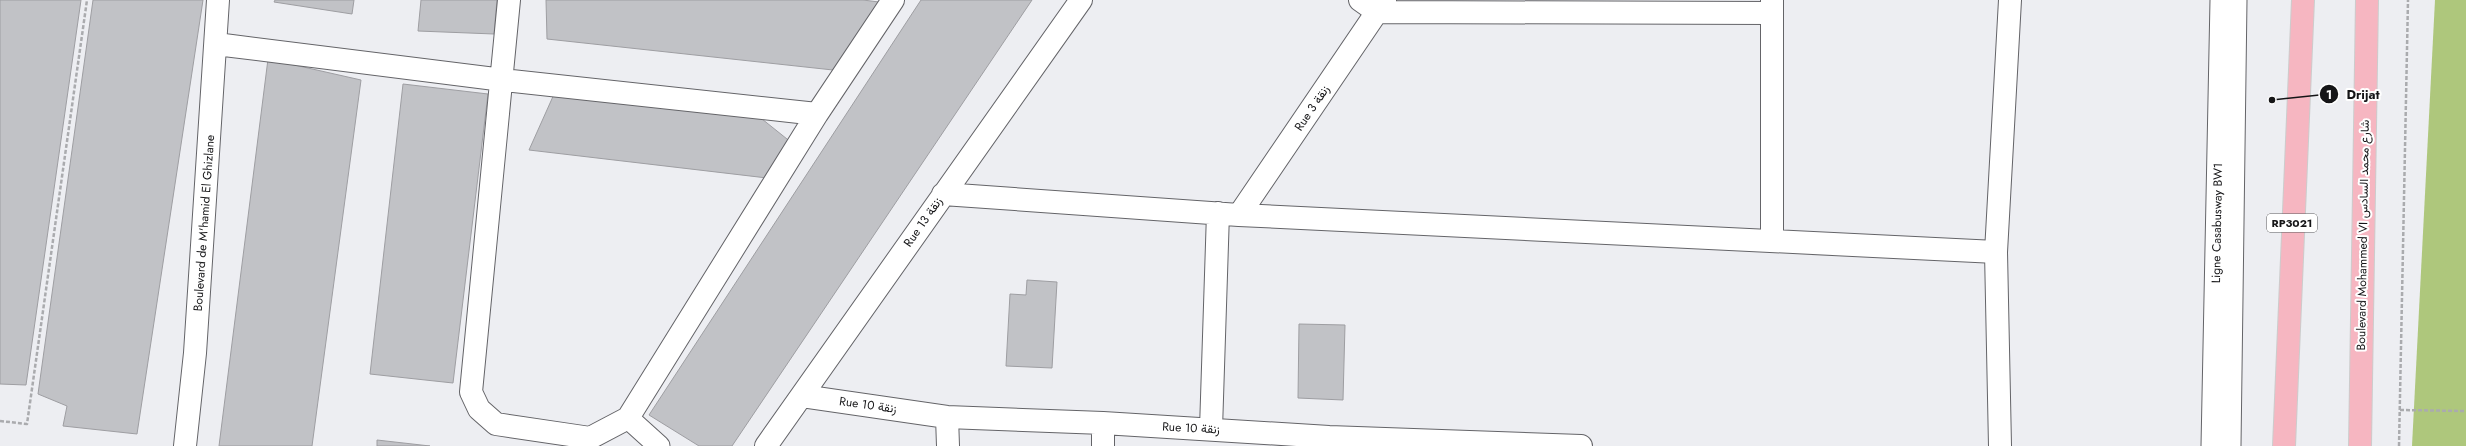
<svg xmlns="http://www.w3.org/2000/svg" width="2466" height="446" font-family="Jost,Vazirmatn,sans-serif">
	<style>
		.green { fill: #aec77c }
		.building { fill: #c1c2c6; stroke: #9e9ea2 }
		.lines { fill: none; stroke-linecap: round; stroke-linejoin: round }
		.lane-casing { stroke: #646468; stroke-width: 23 }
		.street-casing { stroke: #646468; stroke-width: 24 }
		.highway-casing { stroke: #ccc; stroke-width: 24 }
		.path { stroke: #aaabae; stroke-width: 2.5; stroke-dasharray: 4 2; stroke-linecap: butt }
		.lane { stroke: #fff; stroke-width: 21 }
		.street { stroke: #fff; stroke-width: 22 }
		.highway { stroke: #f6b6c1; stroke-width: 22 }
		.labels { text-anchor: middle; stroke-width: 4; stroke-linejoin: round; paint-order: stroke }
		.shield { fill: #fff; stroke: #5b5b5d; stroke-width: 1 }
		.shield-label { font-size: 11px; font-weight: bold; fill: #151517 }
		.street-label { font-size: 12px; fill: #151517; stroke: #fff }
		.leader { fill: none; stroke: #151517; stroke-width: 1.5 }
		.callout-dot { fill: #151517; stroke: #fff; stroke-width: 1.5 }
		.mark-label { font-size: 12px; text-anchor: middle; font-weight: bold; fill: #fff }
		.callout-label { font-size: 13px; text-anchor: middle; font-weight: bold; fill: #151517; stroke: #fff; stroke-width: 4; stroke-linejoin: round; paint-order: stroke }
	</style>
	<rect width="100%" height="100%" fill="#edeef2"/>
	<!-- green -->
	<path class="green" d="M2435,0H2466V446H2412Z"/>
	<!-- building -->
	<path class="building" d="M0,0H81L26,385L0,384Z
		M93,0H203L137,434L63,426L67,406L38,394Z
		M275,0H354L352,14L274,2Z
		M421,0H497L494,34L418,31Z
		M546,0H863L879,2L833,70L547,39Z
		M921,0H1032L732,446H699L649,415Z
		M268,59L361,80L312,446H219Z
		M403,84L488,94L453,383L370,374Z
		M555,92L757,115L792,143L767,178L529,150Z
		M1027,280L1057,282L1052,368L1006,366L1010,294L1026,295Z
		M1299,324L1345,325L1343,400L1298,398Z
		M377,440L430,446H377Z"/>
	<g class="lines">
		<defs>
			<path id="lane" d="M628,418L659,446
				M2212,446L2221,0
				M2230,446L2236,0"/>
			<path id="street" d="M509,0L471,392L479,409L496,424L590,438L628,418L817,114L893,0
				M1360,0L1377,12L1772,13
				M1772,0V241
				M216,44L503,80L817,114
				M943,194L1239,215L1996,252
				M1239,215L1385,0
				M802,396L947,417L1103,423L1329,437L1581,446
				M947,417L948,446
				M1211,429L1218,213
				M185,446L195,353L218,0
				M766,446L1081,0
				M1103,446V423
				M2000,446L1996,252L2010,0"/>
			<path id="highway" d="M2284,446L2303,0
				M2360,446L2367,0"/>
		</defs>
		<!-- lane casing -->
		<use href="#lane" class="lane-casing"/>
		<!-- street casing -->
		<use href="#street" class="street-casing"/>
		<!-- highway casing -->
		<use href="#highway" class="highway-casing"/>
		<!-- path -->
		<path class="path" d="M2400,410L2466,411
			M0,421L27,424L87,0
			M2399,446L2408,0"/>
		<!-- lane -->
		<use href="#lane" class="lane"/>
		<!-- street -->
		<use href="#street" class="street"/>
		<!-- highway -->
		<use href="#highway" class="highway"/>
	</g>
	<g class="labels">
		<!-- shield labels -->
		<rect class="shield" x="2267" y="214" width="50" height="18" rx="3"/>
		<g class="shield-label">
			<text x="2292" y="227">RP3021</text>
		</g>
		<!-- street labels -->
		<g class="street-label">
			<text transform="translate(1312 108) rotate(-56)" y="4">Rue 3 زنقة</text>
			<text transform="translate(923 222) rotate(-55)" y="4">Rue 13 زنقة</text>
			<text transform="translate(204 223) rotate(-86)" y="4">Boulevard de M'hamid El Ghizlane</text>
			<text transform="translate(2217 223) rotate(-89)" y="4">Ligne Casabusway BW1</text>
			<text transform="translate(2363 235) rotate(-89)" y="4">Boulevard Mohammed VI شارع محمد السادس</text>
			<text transform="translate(868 405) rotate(8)" y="4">Rue 10 زنقة</text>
			<text transform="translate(1191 428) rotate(3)" y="4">Rue 10 زنقة</text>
		</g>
	</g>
	<!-- callouts -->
	<path class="leader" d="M2272 100L2329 94"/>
	<g class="callout-dot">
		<circle cx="2272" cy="100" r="4"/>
		<circle cx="2329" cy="94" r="10"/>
	</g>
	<g class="mark-label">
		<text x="2329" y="99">1</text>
	</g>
	<g class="callout-label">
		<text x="2363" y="99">Drijat</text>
	</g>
</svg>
